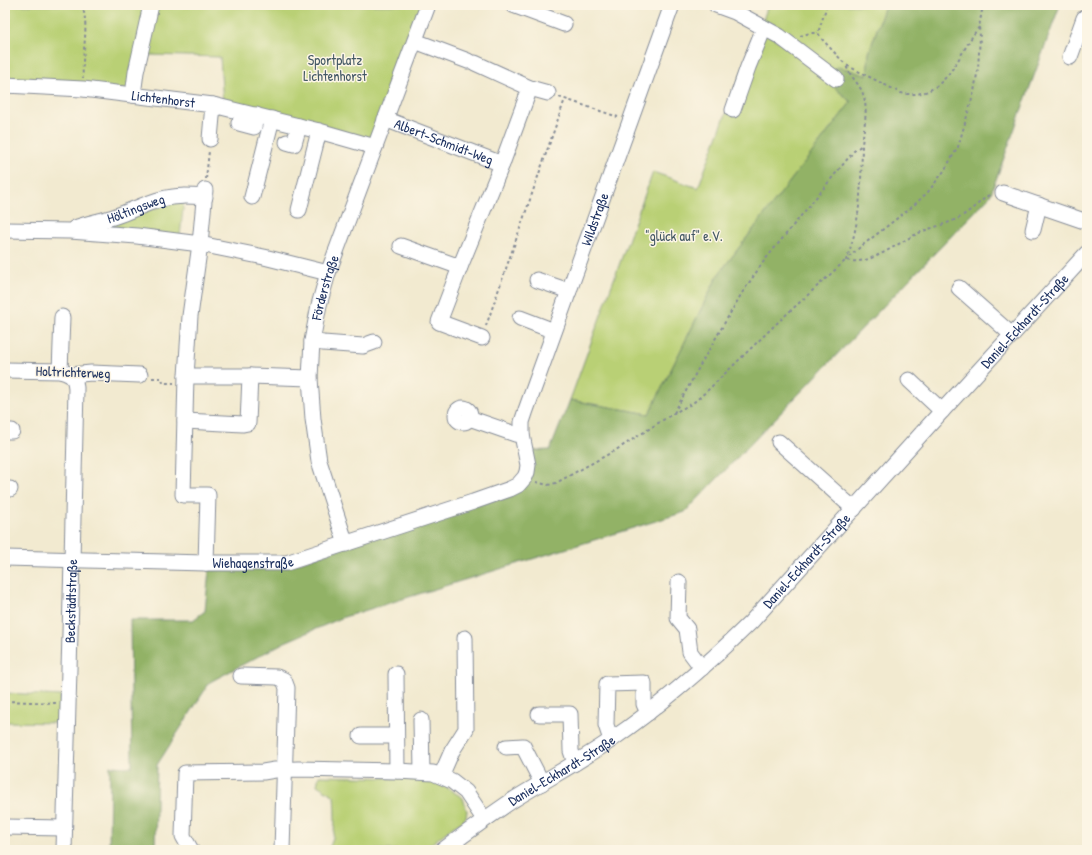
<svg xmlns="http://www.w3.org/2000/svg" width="1092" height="855" font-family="'Patrick Hand',sans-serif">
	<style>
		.green { fill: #b9d075; stroke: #6a806a }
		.forest { fill: #92b266; stroke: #567062 }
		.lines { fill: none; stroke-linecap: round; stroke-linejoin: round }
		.minor-casing { stroke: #868c97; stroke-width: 17 }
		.path { stroke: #868c97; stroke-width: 2; stroke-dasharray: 3 3; stroke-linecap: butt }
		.minor { stroke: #fff; stroke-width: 15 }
		.labels { text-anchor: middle; stroke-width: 3; stroke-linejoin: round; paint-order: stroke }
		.park-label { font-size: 14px; fill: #425764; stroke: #fcf5e5 }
		.street-label { font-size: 14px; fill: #1b2f5e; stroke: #fcf5e5 }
	</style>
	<rect width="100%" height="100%" fill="#fcf5e5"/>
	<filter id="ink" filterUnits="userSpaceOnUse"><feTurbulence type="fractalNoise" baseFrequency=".025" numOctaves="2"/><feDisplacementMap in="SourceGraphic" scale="8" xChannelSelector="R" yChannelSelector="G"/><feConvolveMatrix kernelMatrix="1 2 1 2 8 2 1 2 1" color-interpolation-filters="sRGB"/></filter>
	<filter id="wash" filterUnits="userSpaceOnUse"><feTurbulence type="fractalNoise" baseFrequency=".012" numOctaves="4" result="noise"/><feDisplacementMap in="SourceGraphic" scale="16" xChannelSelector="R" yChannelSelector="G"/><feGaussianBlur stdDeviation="0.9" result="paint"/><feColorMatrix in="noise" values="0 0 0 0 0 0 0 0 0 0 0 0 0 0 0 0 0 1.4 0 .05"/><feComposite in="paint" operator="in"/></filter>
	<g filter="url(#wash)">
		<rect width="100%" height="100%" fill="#f2ead0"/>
		<!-- green -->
		<path class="green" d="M5,5H425L373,144L223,105L220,57L149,55L140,90L5,84Z
			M768,5H885L869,53L867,76L847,69L830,72L762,23Z
			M759,28L828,75L834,87L851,102L718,275L649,414L570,400L653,172L698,188L728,108Z
			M184,200L180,236L97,225Z
			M5,693L62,696L61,723L5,722Z
			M319,776L431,779L449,789L463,798L467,811L466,817L463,821L453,827L423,850H328C337,836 335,812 334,796L317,785Z"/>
		<!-- forest -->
		<path class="forest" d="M885,5H1060L990,196L685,512L344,617L285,642L210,682L157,765L155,850H109L110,766L132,767L130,620H193L205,611L209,570L287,567L519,486L526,451L550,450L570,400L649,414L718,275L851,102L834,87L828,75L830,72L837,67L847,69L867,76L869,53Z"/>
	</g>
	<g filter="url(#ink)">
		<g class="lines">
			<defs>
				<g id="minor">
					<path d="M513,5L564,24"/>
					<path d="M716,5L735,12L779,36L836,79"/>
					<path d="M415,41L468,61"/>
					<path d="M1070,57L1084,18L1087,19"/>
					<path d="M475,63L530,88L548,93"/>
					<path id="s1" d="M5,85L83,89L213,105L319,131L375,147"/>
					<path d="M133,95L136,72L151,5"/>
					<path d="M733,110L748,67L764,28"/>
					<path id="s2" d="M385,119L502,164L530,88"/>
					<path d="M239,123L254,127L256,115"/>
					<path d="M210,139L213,105"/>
					<path d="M287,142L294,144L299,126"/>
					<path d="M1003,193L1087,222"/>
					<path d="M252,197L272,119"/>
					<path d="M299,210L319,131"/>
					<path id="s3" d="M75,228C88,223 102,221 116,216C131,211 146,203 162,199C176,195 190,196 205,197"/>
					<path d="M5,230L70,231L137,236L200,244L205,190"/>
					<path d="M1033,230L1039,205"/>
					<path d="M401,246L460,267L502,164"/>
					<path d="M460,267L439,322L482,338"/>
					<path d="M537,280L569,291"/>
					<path d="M959,288L1012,335"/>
					<path d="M520,318L554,331"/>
					<path d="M312,341L323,343L363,346L374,342"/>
					<path d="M5,370L60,371L66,373L71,375L91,373L140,375"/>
					<path d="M60,371L62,317"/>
					<path d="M186,376H250L310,378"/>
					<path d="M909,380L942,411"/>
					<circle cx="463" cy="415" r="7"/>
					<path d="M469,418L515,434L522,435"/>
					<path d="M185,421L243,424L248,423L250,376"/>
					<path d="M5,431H12"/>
					<path d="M779,442L854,509"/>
					<path d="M5,489H10"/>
					<path id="s4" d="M346,544L319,461L313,419L310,378L312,341L319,305L328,273L428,5"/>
					<path id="s5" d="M5,558L206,563H286L473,502L510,489L518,485L525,477L527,472L528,465L522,435V422L526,410L672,5"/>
					<path d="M206,563L208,495H183L186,376L190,316L200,244L264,257L328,273"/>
					<path d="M679,582L678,618L687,629L690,652L702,668"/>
					<path d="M396,674L397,771"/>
					<path d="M241,676L277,677L284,680L287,688L282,850"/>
					<path d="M539,714H570L571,751L575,763"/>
					<path d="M421,720L422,772"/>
					<path d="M361,736H396"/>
					<path d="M611,740L606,725L607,684L644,683V704L648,713"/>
					<path d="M506,747L523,746L542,783"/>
					<path d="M441,776L452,751L466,729L465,638"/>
					<path d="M5,827L64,828"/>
					<path id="s6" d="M64,850L72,561L76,388L75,381L71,375"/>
					<path d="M191,850L183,836L185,773L263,772L275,770L298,769L397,771L433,773L452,781L466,792L484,819"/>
					<path id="s7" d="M443,850C466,833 489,816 513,800C545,780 579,762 611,740C662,705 707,665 751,622L942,411L1087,253"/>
				</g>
			</defs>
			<!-- minor casing -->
			<use href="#minor" class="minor-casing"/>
			<!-- path -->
			<path class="path" d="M82,5C90,29 81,53 83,78
				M827,5L818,33L821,38L846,65
				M979,27C957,55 946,102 901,93L846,65C849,76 860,84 863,94C869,111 863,129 862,146C861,185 861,223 846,260L859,248L913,206L928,192L944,171L958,147L974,92L978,68L980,37L979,27L983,5
				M800,36L810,33H818
				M559,97L618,117
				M206,179L209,151
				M486,326L565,99
				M152,378H162L163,383H174
				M674,413L703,360L742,293L764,261L854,151L862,145
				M536,482L548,485L556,483L616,450L674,413L693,403L707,391L776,324L846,260C871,267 899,241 921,232C933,227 947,224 959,218C970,211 980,202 990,194
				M5,701L56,703"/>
			<!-- minor -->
			<use href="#minor" class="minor"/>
		</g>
	</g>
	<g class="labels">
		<!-- park labels -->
		<g class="park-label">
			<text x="335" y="65">Sportplatz<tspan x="335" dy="16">Lichtenhorst</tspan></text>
			<text x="684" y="241">"glück auf" e.V.</text>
		</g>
		<!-- street labels -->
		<g class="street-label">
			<text dy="5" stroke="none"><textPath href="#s1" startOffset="159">Lichtenhorst</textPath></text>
			<text dy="5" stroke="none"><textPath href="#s2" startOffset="63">Albert-Schmidt-Weg</textPath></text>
			<text dy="5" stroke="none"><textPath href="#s3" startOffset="64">Höltingsweg</textPath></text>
			<text dy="5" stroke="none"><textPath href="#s5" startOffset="808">Wildstraße</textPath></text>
			<text dy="5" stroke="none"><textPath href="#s4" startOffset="263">Förderstraße</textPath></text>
			<text dy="5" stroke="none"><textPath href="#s7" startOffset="791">Daniel-Eckhardt-Straße</textPath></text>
			<text transform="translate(73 372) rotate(2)" y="5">Holtrichterweg</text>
			<text dy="5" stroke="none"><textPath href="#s7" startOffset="467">Daniel-Eckhardt-Straße</textPath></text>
			<text dy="5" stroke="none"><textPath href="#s5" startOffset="248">Wiehagenstraße</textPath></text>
			<text dy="5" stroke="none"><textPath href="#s6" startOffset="249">Beckstädtstraße</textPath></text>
			<text dy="5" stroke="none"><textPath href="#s7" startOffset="143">Daniel-Eckhardt-Straße</textPath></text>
		</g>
	</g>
	<!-- margin -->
	<rect width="1092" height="855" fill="none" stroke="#fcf5e5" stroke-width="20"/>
</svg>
